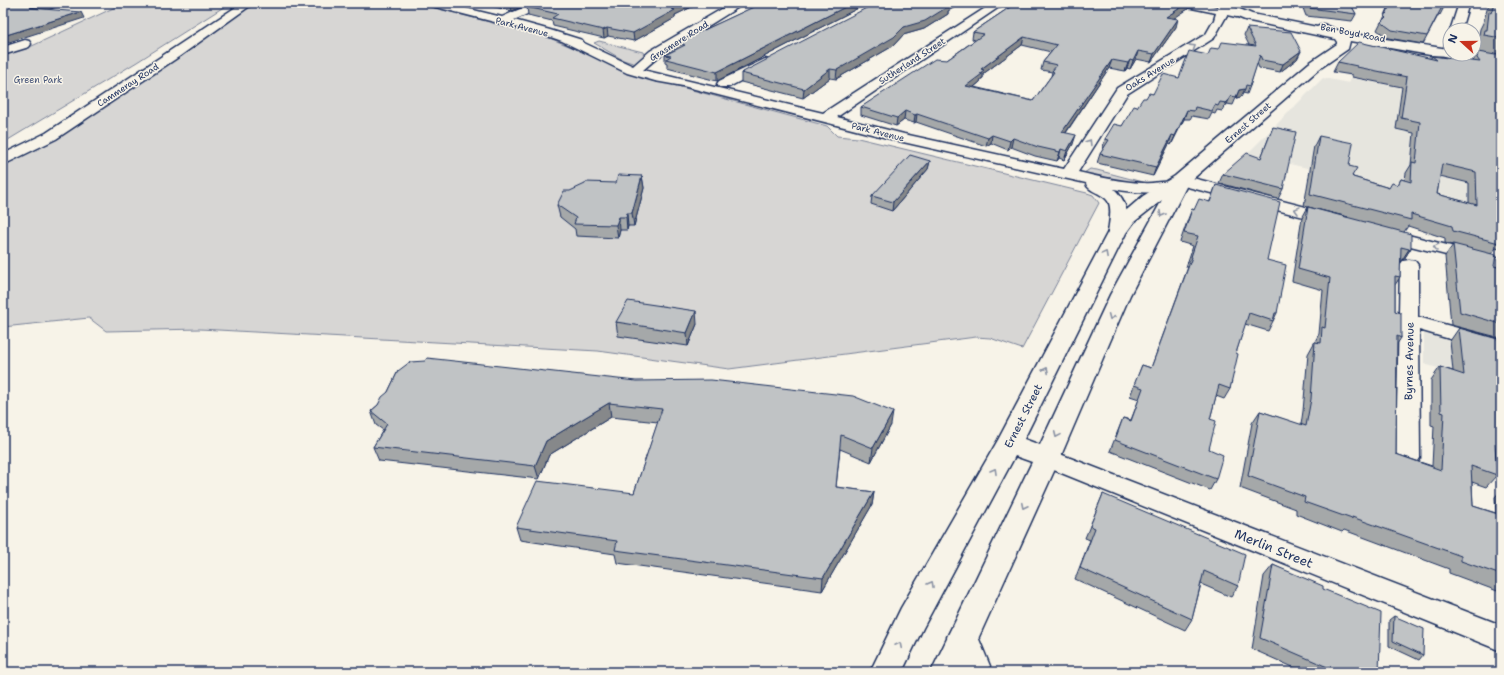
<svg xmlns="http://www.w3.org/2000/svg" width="1504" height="675" font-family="'Shantell Sans',sans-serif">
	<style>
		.built { fill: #e6e5de }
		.green { fill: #d7d6d4; stroke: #798299 }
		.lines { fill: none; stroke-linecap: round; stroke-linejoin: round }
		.street-casing { stroke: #1b2f5e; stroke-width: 3 }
		.secondary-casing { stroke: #1b2f5e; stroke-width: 3 }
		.highway-casing { stroke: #1b2f5e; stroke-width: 3 }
		.street { fill: #f7f3e8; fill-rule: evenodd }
		.secondary { fill: #f7f3e8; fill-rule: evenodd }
		.highway { fill: #f7f3e8; fill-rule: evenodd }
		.wall { fill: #a5a8a9; stroke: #1b2f5e; fill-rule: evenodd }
		.shaded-wall { fill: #86888a; stroke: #1b2f5e }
		.building { fill: #c0c3c5; stroke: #1b2f5e; fill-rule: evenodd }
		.oneway { stroke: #8991a3 }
		.labels { text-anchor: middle; stroke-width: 3; stroke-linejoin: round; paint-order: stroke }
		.far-street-label { font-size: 9px; fill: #1b2f5e; stroke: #f7f3e8 }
		.far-park-label { font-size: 9px; fill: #415076; stroke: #f7f3e8 }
		.street-label { font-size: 11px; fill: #1b2f5e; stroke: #f7f3e8 }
		.near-street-label { font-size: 13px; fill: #1b2f5e; stroke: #f7f3e8 }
	</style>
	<rect width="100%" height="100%" fill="#f7f3e8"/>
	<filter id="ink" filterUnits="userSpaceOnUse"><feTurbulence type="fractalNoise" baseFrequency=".025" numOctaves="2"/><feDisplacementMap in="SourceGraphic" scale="8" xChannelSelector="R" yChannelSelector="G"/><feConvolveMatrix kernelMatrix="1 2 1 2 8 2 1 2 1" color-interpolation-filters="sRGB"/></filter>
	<g filter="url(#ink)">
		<!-- built -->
		<path class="built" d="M1363,45H1376L1449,59L1501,213L1247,154L1323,78L1349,83L1352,77L1334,72Z
			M1424,329L1501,351V448L1473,439L1469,377L1424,364Z"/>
		<!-- green -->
		<path class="green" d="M124,3H230L137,62L3,143V55L32,46Z
			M255,3H416L547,37L647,78L827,126L837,136L858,138L1087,193L1093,195L1099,203L1022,349L990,338L976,337L729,369L598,351L200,329L106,331L89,318L3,327V165L52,141Z
			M599,41L643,52L644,56L636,64L623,60L594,43Z
			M1090,169L1097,170L1146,183L1129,184L1084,173Z"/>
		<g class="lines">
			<defs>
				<path id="street" d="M242,3H254L180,56L56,139L3,165V154L46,133Z
					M427,3H445L502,17L534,3H548L547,5L514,20L550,30L582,40L584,43L633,66L650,51L732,3H745L658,57L643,70L823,113L993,3H1005L837,117L904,134L1064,169L1117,88L1206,34L1214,20L1216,13L1177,5L1176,3H1197L1218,7L1220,3H1230L1229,9L1240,12L1242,14L1240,16L1236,17L1227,15L1214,38L1127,94L1078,172C1099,177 1121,182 1143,183C1154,184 1165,180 1175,182L1173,180L1175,177L1181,175L1337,215L1339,219L1337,223L1331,224L1176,184L1178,186L1176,189C1156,194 1134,193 1114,189C1126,199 1133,222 1123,236L1117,237L1111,236L1108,232C1109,223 1112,212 1109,203C1105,193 1087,192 1086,183L903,142L683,86L655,81L627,73L562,41L542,34L428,5Z
					M1459,3H1469L1461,30L1450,31Z
					M25,40L29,41L31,44L29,47L3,55V47Z
					M1450,42V54H1453L1448,57L1444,56L1442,53L1446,43Z
					M765,59L769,60L771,63L769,66L729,87H719L717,84L719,81Z
					M1385,229L1501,259V269L1379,238L1376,234L1379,230Z
					M1409,260L1415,261L1418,265V317L1501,340V354L1419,330L1420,458L1416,464L1408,467L1400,464L1396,458L1400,265L1403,261Z
					M1047,449L1501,625V651L1039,464L1035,458L1039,452Z"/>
				<path id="secondary" d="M1227,4L1252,14L1317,27L1323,24L1342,32L1448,49H1450V54L1474,53L1501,58V66L1451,56L1430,55L1350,41L1348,49L1319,69L1188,183L1130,295L1060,458L963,672H931L1032,462L1015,456L923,628L902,672H870L901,608L998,440L1110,228L1122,214L1143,196L1175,176L1309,63L1337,44V42L1335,39L1245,20L1223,11L1221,8L1223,5ZM1162,200L1110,295L1040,445L1024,439L1126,233L1134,222Z"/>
				<path id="highway" d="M963,623L974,627L990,666L988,672H956L958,666L947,637L952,627Z"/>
			</defs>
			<!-- street casing -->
			<use href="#street" class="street-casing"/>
			<!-- secondary casing -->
			<use href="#secondary" class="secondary-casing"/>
			<!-- highway casing -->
			<use href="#highway" class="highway-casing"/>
			<!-- street -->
			<use href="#street" class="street"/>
			<!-- secondary -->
			<use href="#secondary" class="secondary"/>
			<!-- highway -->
			<use href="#highway" class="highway"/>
		</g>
		<!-- wall -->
		<path class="wall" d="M478,3H530L512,11Z
			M536,3H700L675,15V18L634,41L608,36L604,38L553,26L552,21L528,15L527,7Z
			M746,3H868L717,81L667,68V64L665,63V55L676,49V43L756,6Z
			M1016,3H1190L1188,9L1173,18L1176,27L1151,62L1136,59L1130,69L1127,68L1125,71L1109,68L1066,133L1073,144L1064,160L1059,158L1057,161L1035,156L1011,147L1008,150L991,143L986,146L916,122L914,123L904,120L896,126L861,115V107L947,60L975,40L972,39L973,32ZM1022,45L1051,52L1043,62L1041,70L1052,72L1051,76L1033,101L974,87L980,82L981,79L983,78V74Z
			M1301,3H1350L1356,14L1352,21L1306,16Z
			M1371,3H1446L1440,15L1439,14L1423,44L1388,38L1377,30L1381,22L1383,20L1389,6Z
			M1489,3H1501V55L1494,53L1493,55L1501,56V250L1496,248L1491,254L1494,266L1501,268V338L1451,325L1445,256L1453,245L1445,243V238L1408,226L1404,232L1411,248L1404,259L1402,260H1400V277L1395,285V311L1401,338L1397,344L1396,454L1432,466L1434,426L1431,425V380L1440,367L1453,371L1450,341L1459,328L1501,340V427H1498L1499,445L1496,449L1497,475L1486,487L1472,482L1473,506L1496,513L1495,497L1501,490V591L1500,592L1449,573V569L1344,530L1342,532L1296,514V509L1240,488L1252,423L1260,411L1301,425L1303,411L1308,354L1319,334L1323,290L1292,281L1302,218L1308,207L1348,217L1304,206L1314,146L1319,136L1349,166L1353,177L1389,188L1398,185L1401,179L1405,180L1406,173L1411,165L1414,133L1396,129L1402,87L1352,77V75L1333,72L1338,62L1431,58L1432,56L1473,61L1478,52H1474L1475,46L1478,41L1480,29L1483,23ZM1440,176L1469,183V203L1437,194Z
			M948,11V14L924,29L903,35L893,46L836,79L830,78L803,98L741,82V73Z
			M1247,28L1301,51L1297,59L1280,72L1259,68L1257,63L1250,86L1247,94L1243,93L1241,97L1236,98L1233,105L1227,104L1222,111L1217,110L1215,114L1212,113L1209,119L1192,116L1190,119H1184L1171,145L1169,144L1153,176L1097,163L1100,154L1104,148L1103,147L1105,139L1122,126L1137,107L1146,98L1179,78L1208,55L1219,49L1249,45L1244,35Z
			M1273,127L1283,189L1278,199L1219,183L1223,174L1261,158Z
			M930,161L928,169L892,211L871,204L872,196Z
			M642,176L644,188L634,226H628L627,230H620L618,238L576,236L575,229L560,217L557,205L616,183Z
			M1216,185L1267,260L1277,313L1268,331L1245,324L1236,353L1230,389L1224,399L1216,396L1210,419L1209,449L1216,479L1210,490L1110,451L1123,418L1131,420L1139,399L1130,396L1142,365L1151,368L1188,267H1186L1193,246L1180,242L1188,219L1192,209L1194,210L1210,201Z
			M616,322L697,324L688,346L618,336Z
			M398,371L891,425L871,462L840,449L836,487L874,492L872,505L822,591L617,563L615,554L520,540L516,527L634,493L658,422L611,417L549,455L539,479L379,461L373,447L383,430L376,425L371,411L378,405L388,392Z
			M1103,494L1238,586L1231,597L1201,584L1192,619L1185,630L1075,579L1090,540L1085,538Z
			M1273,565L1323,589L1379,672H1304L1252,649L1264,576Z
			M1394,616L1423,655L1419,660L1389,646V620Z"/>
		<!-- shaded-wall -->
		<path class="shaded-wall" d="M46,3H70L34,14L30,8Z
			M510,3H530L512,11Z
			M683,3H700L675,15V18L634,41L633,33L671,9Z
			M853,3H868L717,81V72Z
			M950,3H963L948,11V14L924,29L903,35L893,46L836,79L837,70L904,27Z
			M1188,3H1190L1188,9L1164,25L1166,17Z
			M81,12L84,18L3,44V36Z
			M1178,19L1176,27L1151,62L1154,54Z
			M607,28L608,36L604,38L603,30Z
			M1024,37L1022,45L983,74V78L981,79L980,82L965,94L966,86L981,69Z
			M1138,51L1136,59L1130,69L1133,61Z
			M1301,51L1297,59L1280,72L1283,64Z
			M1112,60L1109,68L1060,141L1062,132Z
			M1130,60L1127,68L1125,71L1128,63Z
			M830,69V78L803,98L804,89Z
			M1245,89L1241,97L1236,98L1239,90Z
			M1231,96L1227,104L1222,111L1226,103Z
			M1187,110L1184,119L1171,145L1175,136Z
			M905,111L904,120L896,126L897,118Z
			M917,114L916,122L914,123L915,115Z
			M992,135L991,143L986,146L988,138Z
			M1076,135L1073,144L1064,160L1067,151Z
			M1172,135L1169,144L1153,176L1156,167Z
			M1013,138L1011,147L1008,150L1010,141Z
			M1061,149L1059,158L1057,161Z
			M930,161L928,169L892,211L893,202Z
			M642,176L644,188L634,226L632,213Z
			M627,213L628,226L627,230L626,217Z
			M619,217L620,230L618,238L616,225Z
			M1411,248L1404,259L1402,260L1409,249Z
			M696,311L697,324L688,346L687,333Z
			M609,403L611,417L549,455L539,479L535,466L546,441Z
			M893,412L891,425L871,462L873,448Z
			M874,492L872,505L822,591L823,578Z"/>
		<!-- building -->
		<path class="building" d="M3,3H46L30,8L81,12L3,36Z
			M536,3H683L671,9L675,10L633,33L607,28L603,30L552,18L558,14L527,7Z
			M762,3H853L717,72L666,59L671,56L665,55L685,45L676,43Z
			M876,3H950L946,5L949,6L925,21L904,27L894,37L837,70L830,69L804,89L741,73Z
			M1016,3H1188L1166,17L1178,19L1154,54L1138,51L1133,61L1130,60L1128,63L1112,60L1062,132L1076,135L1067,151L1061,149L1060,152L1038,147L1013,138L1010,141L992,135L988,138L917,114L915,115L905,111L897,118L861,107L935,59L947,60L984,34L973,32ZM1024,37L1057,45L1043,62L1057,65L1052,71L1054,72L1033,101L966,86L982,74L980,73L984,70L981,69Z
			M1307,3H1350L1356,14L1309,8Z
			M1391,3H1446L1444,7H1442L1427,36L1392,30L1381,22L1386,17H1385Z
			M1494,3H1501V38L1484,35L1485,30H1487L1489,12L1491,13Z
			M1247,28L1291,32L1301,51L1283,64L1262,60L1260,55L1250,86L1246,85L1245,89L1239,90L1236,97L1231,96L1226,103L1220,102L1218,106L1215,105L1212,111L1195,107L1194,111L1187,110L1175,136L1172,135L1156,167L1100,154L1109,140L1105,139L1114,124L1122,126L1134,106L1137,107L1143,98H1146L1149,93L1153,94L1163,74L1179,78L1189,51L1208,55L1211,48L1219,49L1222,42L1256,46Z
			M1359,42L1437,60L1432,56L1480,62L1477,58L1478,52L1501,56V235L1499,243L1453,231L1452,226L1411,214V220L1310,194L1319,136L1353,143L1349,166L1357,168L1352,176L1353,177L1389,188L1392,183L1398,185L1401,179L1411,182L1412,162L1416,163L1420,122L1401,118L1407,77L1357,67V66L1338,62ZM1442,164L1476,172L1477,205L1437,194Z
			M1273,127L1296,132L1283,189L1223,174L1247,153L1261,158Z
			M910,155L930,161L893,202L872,196Z
			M618,175L642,176L632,213H627L626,217H619L616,225L574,224L576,218L557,205L564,191H570L585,184L586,182L616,183Z
			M1216,185L1280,202L1267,260L1286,265L1277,313H1275L1273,321L1249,313L1236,353L1238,354L1230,389L1219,385L1210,419L1216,421L1209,449L1223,455L1216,479L1115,440L1123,418L1131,421L1143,388L1134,385L1142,365L1151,368L1192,257H1191L1198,236L1184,233L1192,209L1194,210L1199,199L1210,202Z
			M1308,207L1411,234V248L1409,249L1401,247L1400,277L1395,276V311L1401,313V338L1397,336L1396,454L1441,470L1444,413L1441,412L1440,367L1464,375L1459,328L1501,340V412L1498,411L1499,445L1495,444L1497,475L1471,466L1473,506L1501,515V575L1461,561V556L1352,517V519L1304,502L1305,497L1248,476L1260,411L1306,426L1311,399L1315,342L1321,343L1322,327L1325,328L1330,278L1298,269Z
			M1453,244L1496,255L1494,266L1501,268V324L1460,312Z
			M628,301L696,311L687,333L616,322Z
			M427,358L636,381L711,380L853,396L893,412L873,448L841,435L836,487L874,492L823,578L615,550L617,541L516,527L537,481L634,493L662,409L609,403L546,441L535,466L373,447L387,424L371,411L378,405L382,397L388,392L398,371L410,362L425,361Z
			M1103,494L1245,554L1238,586L1204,571L1192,619L1080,568L1095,528L1090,526Z
			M1273,565L1323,586V589L1381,613L1379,672H1339L1260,638Z
			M1394,616L1424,629L1423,655L1393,641Z"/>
		<!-- one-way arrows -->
		<defs><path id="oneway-chevron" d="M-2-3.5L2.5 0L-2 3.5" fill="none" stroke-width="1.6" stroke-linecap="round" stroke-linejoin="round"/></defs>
		<g class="oneway">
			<use href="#oneway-chevron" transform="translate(1193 47) rotate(-32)"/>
			<use href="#oneway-chevron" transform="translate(1089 142) rotate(-58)"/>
			<use href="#oneway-chevron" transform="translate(1297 210) rotate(-165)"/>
			<use href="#oneway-chevron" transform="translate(1162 214) rotate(119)"/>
			<use href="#oneway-chevron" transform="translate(1436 247) rotate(-165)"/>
			<use href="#oneway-chevron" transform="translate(1105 254) rotate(-62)"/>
			<use href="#oneway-chevron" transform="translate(1111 317) rotate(113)"/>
			<use href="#oneway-chevron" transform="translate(1046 370) rotate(-63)"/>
			<use href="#oneway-chevron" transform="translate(1057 435) rotate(114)"/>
			<use href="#oneway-chevron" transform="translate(994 471) rotate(-60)"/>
			<use href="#oneway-chevron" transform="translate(1024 506) rotate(116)"/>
			<use href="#oneway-chevron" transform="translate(931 584) rotate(-61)"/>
			<use href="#oneway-chevron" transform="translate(899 645) rotate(-64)"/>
		</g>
	</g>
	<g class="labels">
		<!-- far-street labels -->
		<g class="far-street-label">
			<text transform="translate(522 27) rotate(15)" y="3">Park Avenue</text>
			<text transform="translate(1353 33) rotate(11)" y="3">Ben Boyd Road</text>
			<text transform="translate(679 41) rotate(-32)" y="3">Grasmere Road</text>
			<text transform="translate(912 61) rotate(-33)" y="3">Sutherland Street</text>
			<text transform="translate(1150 74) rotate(-32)" y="3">Oaks Avenue</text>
			<text transform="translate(128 85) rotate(-33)" y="3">Cammeray Road</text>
			<text transform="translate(1248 123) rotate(-41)" y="3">Ernest Street</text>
			<text transform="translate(878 132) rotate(14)" y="3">Park Avenue</text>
		</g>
		<!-- far-park labels -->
		<g class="far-park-label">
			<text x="38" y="83">Green Park</text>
		</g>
		<!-- street labels -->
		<g class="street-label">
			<text transform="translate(1409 361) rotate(-89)" y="4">Byrnes Avenue</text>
			<text transform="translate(1023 416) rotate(-63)" y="4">Ernest Street</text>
		</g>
		<!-- near-street labels -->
		<g class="near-street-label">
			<text transform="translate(1274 548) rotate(22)" y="5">Merlin Street</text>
		</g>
	</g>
	<!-- margin -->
	<rect width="1504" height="675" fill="none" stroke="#f7f3e8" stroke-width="16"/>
	<rect x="8" y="8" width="1488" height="659" fill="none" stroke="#1b2f5e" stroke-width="1.5" filter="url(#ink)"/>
	<!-- north arrow -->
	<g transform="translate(1462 42) rotate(291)"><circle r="19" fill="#f7f3e8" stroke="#9fa5b1"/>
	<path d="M0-3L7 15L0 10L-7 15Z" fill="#c8321e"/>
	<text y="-6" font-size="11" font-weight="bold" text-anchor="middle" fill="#1b2f5e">N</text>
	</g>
</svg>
